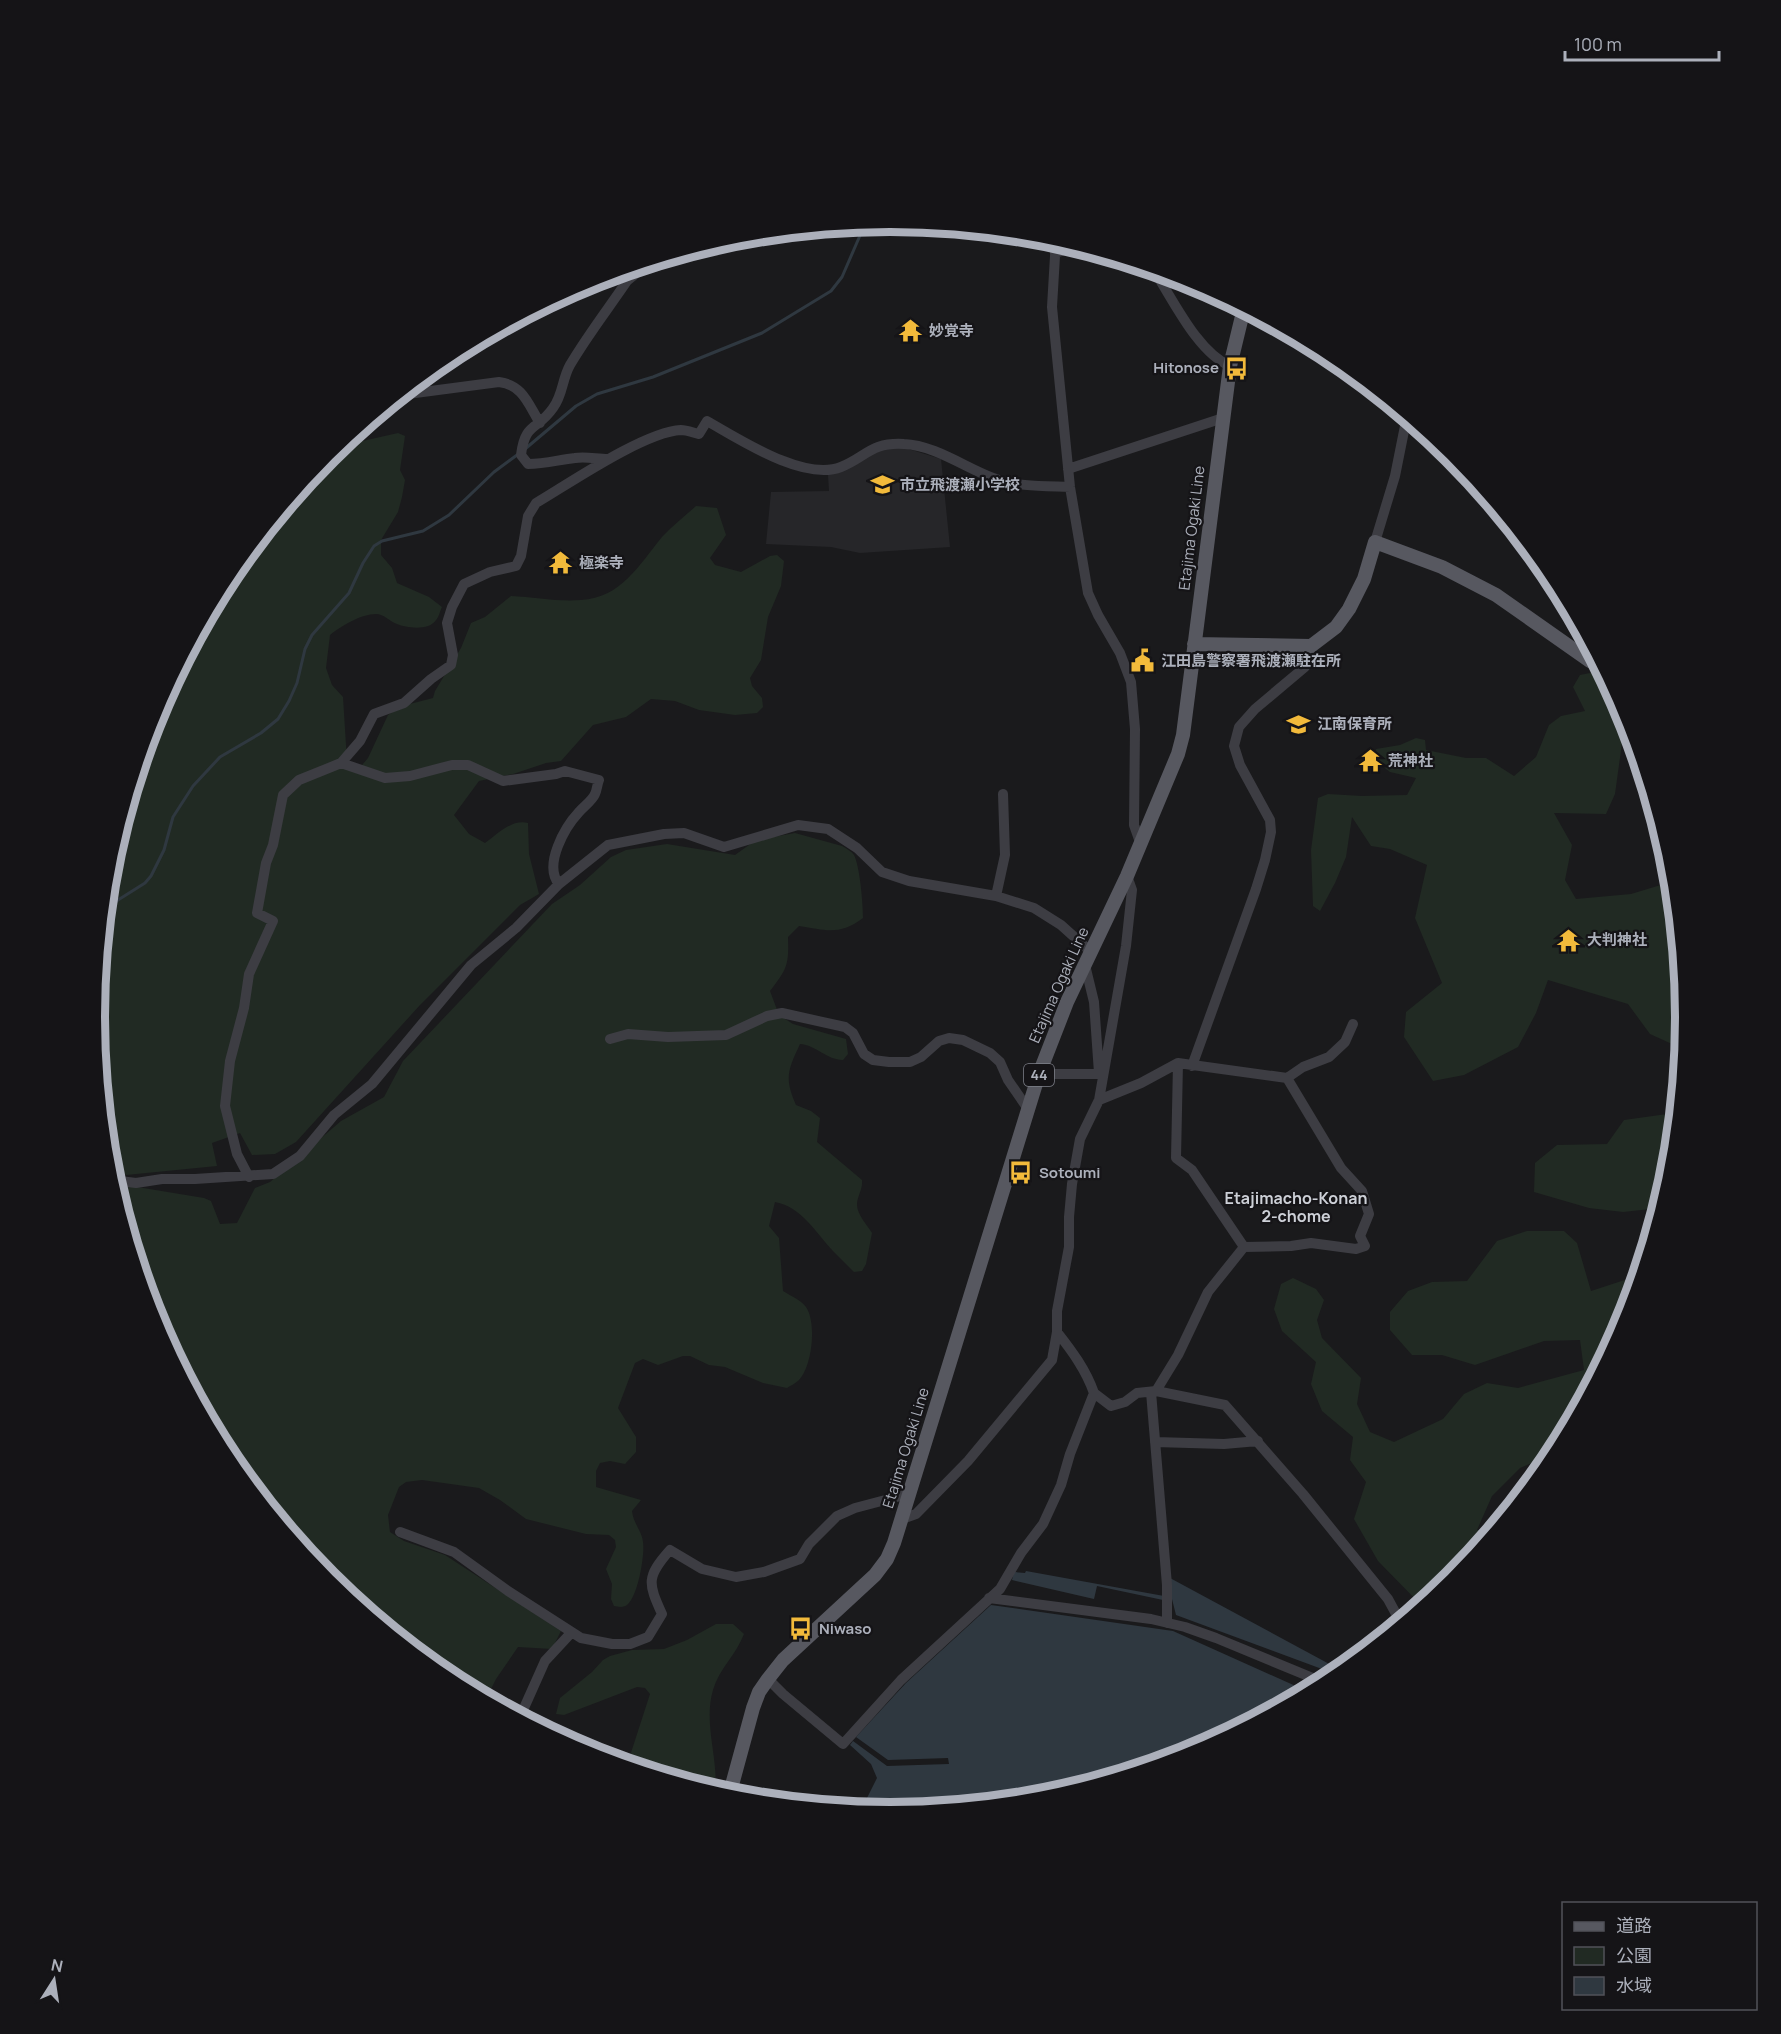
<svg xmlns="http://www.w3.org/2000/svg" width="1781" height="2034" font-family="Manrope,'Noto Sans JP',sans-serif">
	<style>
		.built { fill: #262629 }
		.green { fill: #212a23 }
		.water { fill: #2f3840 }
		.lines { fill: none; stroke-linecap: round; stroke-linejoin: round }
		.stream { stroke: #2f3840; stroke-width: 3 }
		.minor { stroke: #3d3d43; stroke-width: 10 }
		.major { stroke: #575860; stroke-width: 14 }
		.labels { text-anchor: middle; stroke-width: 4.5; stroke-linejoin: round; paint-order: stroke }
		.shield { fill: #151417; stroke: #7f818a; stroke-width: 1.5 }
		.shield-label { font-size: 14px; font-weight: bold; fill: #acb0bb }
		.poi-label { font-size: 15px; font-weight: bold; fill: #acb0bb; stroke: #151417; text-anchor: start }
		.street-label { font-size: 15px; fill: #acb0bb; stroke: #151417 }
		.neighbourhood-label { font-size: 16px; font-weight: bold; fill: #cdd0d7; stroke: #151417 }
		.rim { fill: none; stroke: #acb0bb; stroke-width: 8 }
	</style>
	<rect width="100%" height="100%" fill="#1a1a1c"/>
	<!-- built -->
	<path class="built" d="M902,447L941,459L950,547L860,553L831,547L766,544L771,492L829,491L828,475L875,451Z"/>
	<!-- green -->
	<path class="green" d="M398,433L405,436L400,470L405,480L402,497L398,512L381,540V555L392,568L397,583L429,597L442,607C440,611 439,617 436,620C429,631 407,628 397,624C389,621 384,614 376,614C361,614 341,626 330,635L326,668L332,685L343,697L347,761L357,771L368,758L388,715L402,706L433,698L435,691L461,648L471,623L485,617L511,596C534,597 558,602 581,600C621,598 639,565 662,537C672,526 685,516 696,506L717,508L726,535L710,558L715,565L741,572L770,556L777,555L784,561L781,586L768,617L761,660L750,678L752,686L762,698L763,707L757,713L735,715L699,710L675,701L651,699L626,717L593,725L561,761L546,763L513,774L479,781L454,815L469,834L485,843C498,834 511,819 528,823L529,854L539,894L520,905L420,1005L296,1142L275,1154L252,1155L240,1133L212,1143L217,1166L126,1175L110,1171L108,1149L114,1144L108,1050L97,1044L95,1017L110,861L155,712L229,574L328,454L336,447Z
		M1590,673L1602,677L1611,685L1615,692L1623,736L1615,794L1606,814L1554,813L1572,845L1565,880L1576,899L1631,894L1664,884L1674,887L1686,1017L1683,1049L1650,1034L1628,1004L1548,980L1536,1013L1518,1047L1464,1075L1433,1081L1404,1037L1406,1012L1442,983L1415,918L1427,865L1390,849L1371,846L1352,817L1346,857L1335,883L1320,911L1313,906L1311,850L1318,798L1328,794L1362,796L1407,795L1416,778L1390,772L1377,762L1376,749L1400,745L1416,738L1425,740L1426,750L1466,758H1486L1514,776L1536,757L1549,725L1561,716L1585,711L1573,687L1580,675Z
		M795,833L842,846C847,849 851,851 854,855C860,867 863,904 863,918C839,936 826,930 799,926L788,937C789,965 787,969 770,991L779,1015L793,1024L846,1039L848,1054L843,1060C827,1060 816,1045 800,1044C788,1070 784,1078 796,1105L811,1111L820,1118L817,1142L862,1180C863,1190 857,1196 857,1205C857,1214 867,1225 872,1233L866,1264L862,1271L854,1272C847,1265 840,1258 833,1251C816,1233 802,1207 775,1202L769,1226L779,1238L783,1291C791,1296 801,1300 806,1307C817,1323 812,1367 799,1380C796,1383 790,1386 787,1388L763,1383L725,1367L709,1365L690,1356H683L658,1365L643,1359L635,1363L618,1408L636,1437V1452L625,1464L610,1461L600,1463L596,1471V1487L641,1500L632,1511C633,1523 642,1531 643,1542C645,1555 638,1595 628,1604C624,1608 619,1607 614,1606L611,1599L612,1584L606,1569L616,1547L615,1540L609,1535L586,1534L526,1519L500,1500L479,1488L422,1480L406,1482L399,1487L388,1515L390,1532L404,1541L445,1555L561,1631L552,1649L518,1647L496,1679L486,1699L448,1679L327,1580L228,1459L155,1321L113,1183L204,1198L211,1201L220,1224L237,1223L255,1188L270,1182L341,1121L384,1097L403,1061L552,904L580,885L611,857L626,850L667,844L735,855L756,840Z
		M1678,1100L1671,1173L1660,1208L1623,1212L1589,1208L1534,1192L1535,1163L1557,1145L1607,1144L1624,1120L1667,1114Z
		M1527,1231H1564L1577,1243L1591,1291L1640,1275L1626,1322L1556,1453L1520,1468L1492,1496L1477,1530L1495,1529L1453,1580L1422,1606L1378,1561L1354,1519L1366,1482L1350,1460L1353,1437L1322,1411L1311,1384L1316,1362L1282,1331L1274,1309L1281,1284L1293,1278L1316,1289L1324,1300L1317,1320L1322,1338L1361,1378L1357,1404L1370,1432L1394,1442L1443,1419L1464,1394L1487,1383L1518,1388L1584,1370L1580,1340L1544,1341L1475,1365L1442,1355H1412L1390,1330V1312L1408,1291L1432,1282L1467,1281L1497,1241Z
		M716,1624H733L744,1634C736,1655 719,1669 713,1690C703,1724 719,1759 715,1792L627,1765L650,1694L645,1688L637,1687L564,1715L556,1714L560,1698L592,1672L603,1660L610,1656L632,1650L664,1649L687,1640Z"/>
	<!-- water -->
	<path class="water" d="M1026,1571L1164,1596L1163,1600L1097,1586L1094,1599L1012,1580L1014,1572L1025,1573Z
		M1170,1578L1333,1666L1330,1672L1176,1615L1169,1587Z
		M991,1605L1173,1631L1309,1692L1195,1753L1045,1798L890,1813L861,1810L877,1778L871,1764L850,1745L853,1741L887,1766L949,1764L948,1758L888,1760L856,1737L906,1683Z"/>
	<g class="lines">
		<!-- stream -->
		<path class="stream" d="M525,449L576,406L597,394L653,377L762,333L831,291L842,277L865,224
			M105,913L118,900L145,883L151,876L164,850L173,817L193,786L220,757L261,733L278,719L289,701L297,683L305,649L312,635L349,593L363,563L374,546L382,541L423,531L449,515L494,472L517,455"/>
		<!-- minor -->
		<path class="minor" d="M840,226L845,229L852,225
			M1056,239L1052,307L1070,487L1088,593L1098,615L1120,653L1131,682L1135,729L1134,825L1140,842
			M1055,253L1078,246
			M1153,269C1173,299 1197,352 1230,366
			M400,395L499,382C523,385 528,404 540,423
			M608,459C597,459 585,456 575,458C558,460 545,464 528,464L521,455C525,422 537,431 553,408C563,395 562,379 570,365C587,336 608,309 627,281L638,272L744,235
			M1068,469L1223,418
			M1375,542L1395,476L1407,416
			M341,763L385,778L410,776L452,765H468L503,781L556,774L565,771L599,780C597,785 597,790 595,794C592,801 584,806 579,812C565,827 543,865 559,884
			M996,896L1005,855L1003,794
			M1085,965L1094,1002L1099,1073
			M610,1039L628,1034L668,1037L726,1035L767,1016L782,1013L845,1027L853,1033L864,1054L873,1060L889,1062H910L921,1057L939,1041L949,1038L963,1040L990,1053L1000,1062L1008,1080L1028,1109
			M1178,1063L1176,1158L1192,1170L1244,1247
			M1192,1066L1256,889L1265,860L1271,832L1270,820L1240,765L1234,746L1239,727L1255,709L1305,667L1311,646
			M1039,1074H1103
			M1287,1078L1303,1067L1329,1057L1345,1042L1353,1024
			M1099,1100L1141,1083L1178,1063L1287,1078L1341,1168L1362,1191L1369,1214L1360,1236L1365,1246L1356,1249L1311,1243L1291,1246L1244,1247L1208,1292L1178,1355L1156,1391
			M249,1177L237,1154L225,1106L230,1061L244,1008L249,974L273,921L257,913L266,863L273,845L283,795L299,780L341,763L360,741L374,714L404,703L431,679L451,665L453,655L447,623L452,607L464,584L490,572L516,566L521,556L528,516L536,503C570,483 644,432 681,430C687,430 694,433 699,434L707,421C739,439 804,482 841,467C866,457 871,442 904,444C934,445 966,468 993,478C1017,487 1046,486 1070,487
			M112,1180L136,1183L162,1179H195L273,1174L300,1156L334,1115L372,1084L471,965L516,928L559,884L608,845L664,834L684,833L724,847L798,825L828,829L857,848L882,872L909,881L996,896L1034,908L1061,925L1091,952
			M1057,1332C1072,1351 1086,1370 1094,1393
			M1151,1392L1167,1585V1623
			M1155,1442L1224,1444L1258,1441
			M902,1519L916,1514L968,1461L1052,1360L1057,1332V1311L1069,1247V1217L1072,1184L1080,1139L1099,1100L1126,946L1132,890L1127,876
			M400,1532L454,1552L508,1591L581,1638L612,1644H630L648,1637L662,1614C648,1583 646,1577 670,1550L702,1569L736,1577L764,1572L800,1559L809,1544L837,1516L855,1508L908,1494
			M989,1598L1151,1619L1185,1627L1216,1638L1325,1683
			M768,1679L783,1694L843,1744L901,1680L1000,1589L1021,1553L1043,1524L1061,1485L1070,1454L1094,1393L1111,1406L1125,1402L1137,1393L1156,1391L1225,1405L1303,1494L1388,1599L1401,1623
			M520,1717L545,1661L571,1633"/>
		<!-- major -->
		<path class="major" d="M1194,644L1311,646L1336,627L1349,609L1364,579L1375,542L1442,567L1496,595L1590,661L1602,667
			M729,1796L753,1708L759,1692L768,1679L783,1660L875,1575L887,1559L894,1543L1039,1074L1067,1002L1127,876L1178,754L1183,735L1193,657L1230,366L1244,308"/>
	</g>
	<!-- icons -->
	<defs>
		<symbol id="temple-bare" viewBox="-9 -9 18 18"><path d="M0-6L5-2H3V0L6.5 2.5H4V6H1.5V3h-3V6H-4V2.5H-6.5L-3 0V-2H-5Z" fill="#f2ba3b" stroke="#151417" stroke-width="2.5" paint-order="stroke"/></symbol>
		<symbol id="bus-bare" viewBox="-9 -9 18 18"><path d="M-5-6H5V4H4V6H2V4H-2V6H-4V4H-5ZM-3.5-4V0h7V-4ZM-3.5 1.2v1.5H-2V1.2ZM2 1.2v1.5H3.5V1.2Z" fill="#f2ba3b" stroke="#151417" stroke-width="2.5" paint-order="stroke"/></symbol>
		<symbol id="school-bare" viewBox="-9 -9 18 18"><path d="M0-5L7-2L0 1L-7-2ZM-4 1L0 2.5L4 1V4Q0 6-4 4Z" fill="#f2ba3b" stroke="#151417" stroke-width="2.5" paint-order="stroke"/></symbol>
		<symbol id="civic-bare" viewBox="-9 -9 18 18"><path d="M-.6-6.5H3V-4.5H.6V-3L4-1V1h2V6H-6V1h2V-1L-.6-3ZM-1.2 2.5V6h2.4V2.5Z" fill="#f2ba3b" stroke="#151417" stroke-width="2.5" paint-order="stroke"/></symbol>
	</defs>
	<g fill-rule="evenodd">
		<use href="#temple-bare" x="894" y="314" width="33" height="33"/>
		<use href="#bus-bare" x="1220" y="352" width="33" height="33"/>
		<use href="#school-bare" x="866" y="468" width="33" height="33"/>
		<use href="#temple-bare" x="544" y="546" width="33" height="33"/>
		<use href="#civic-bare" x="1126" y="644" width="33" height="33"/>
		<use href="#school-bare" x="1282" y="708" width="33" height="33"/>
		<use href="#temple-bare" x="1354" y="744" width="33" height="33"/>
		<use href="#temple-bare" x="1552" y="924" width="33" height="33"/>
		<use href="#bus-bare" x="1004" y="1156" width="33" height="33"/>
		<use href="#bus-bare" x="784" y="1612" width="33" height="33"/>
	</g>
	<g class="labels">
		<!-- shield labels -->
		<rect class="shield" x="1024" y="1064" width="30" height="22" rx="4.5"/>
		<g class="shield-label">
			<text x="1039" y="1080">44</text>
		</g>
		<!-- poi labels -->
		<g class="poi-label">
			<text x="929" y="336">妙覚寺</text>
			<text x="1219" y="373" text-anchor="end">Hitonose</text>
			<text x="900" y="490">市立飛渡瀬小学校</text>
			<text x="579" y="568">極楽寺</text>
			<text x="1161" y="666">江田島警察署飛渡瀬駐在所</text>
			<text x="1317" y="729">江南保育所</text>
			<text x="1388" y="766">荒神社</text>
			<text x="1587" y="945">大判神社</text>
			<text x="1039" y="1178">Sotoumi</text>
			<text x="819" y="1634">Niwaso</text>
		</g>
		<!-- street labels -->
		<g class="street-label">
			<text transform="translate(1192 528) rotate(-83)" y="5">Etajima Ogaki Line</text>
			<text transform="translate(1059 985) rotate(-66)" y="5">Etajima Ogaki Line</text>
			<text transform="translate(906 1448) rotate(-73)" y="5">Etajima Ogaki Line</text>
		</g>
		<!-- neighbourhood labels -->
		<g class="neighbourhood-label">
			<text x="1296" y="1204">Etajimacho-Konan<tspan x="1296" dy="18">2-chome</tspan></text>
		</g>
	</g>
	<!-- crop -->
	<path d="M0 0H1781V2034H0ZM105 1017a785 785 0 1 1 1570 0a785 785 0 1 1-1570 0Z" fill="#151417" fill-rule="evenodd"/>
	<path class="rim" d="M105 1017a785 785 0 1 1 1570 0a785 785 0 1 1-1570 0Z"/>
	<!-- legend -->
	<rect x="1562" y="1902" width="195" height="108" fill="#151417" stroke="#515259" stroke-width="1.5"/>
	<rect x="1574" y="1922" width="30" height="9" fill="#575860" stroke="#515259" stroke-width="1.5"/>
	<text x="1616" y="1932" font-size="18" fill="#acb0bb">道路</text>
	<rect x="1574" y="1947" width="30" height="18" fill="#212a23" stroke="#515259" stroke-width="1.5"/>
	<text x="1616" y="1962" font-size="18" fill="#acb0bb">公園</text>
	<rect x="1574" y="1977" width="30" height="18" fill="#2f3840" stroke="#515259" stroke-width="1.5"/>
	<text x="1616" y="1992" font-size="18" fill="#acb0bb">水域</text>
	<!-- north arrow -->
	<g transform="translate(54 1980) rotate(12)" stroke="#151417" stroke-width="4.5" paint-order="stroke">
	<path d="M0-4.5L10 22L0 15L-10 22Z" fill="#acb0bb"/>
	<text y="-9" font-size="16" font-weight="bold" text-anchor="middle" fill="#acb0bb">N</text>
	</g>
	<!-- scale -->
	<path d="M1565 51v9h154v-9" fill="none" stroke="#acb0bb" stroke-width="3"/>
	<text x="1574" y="51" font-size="18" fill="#acb0bb" stroke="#151417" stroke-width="4.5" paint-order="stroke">100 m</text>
</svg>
